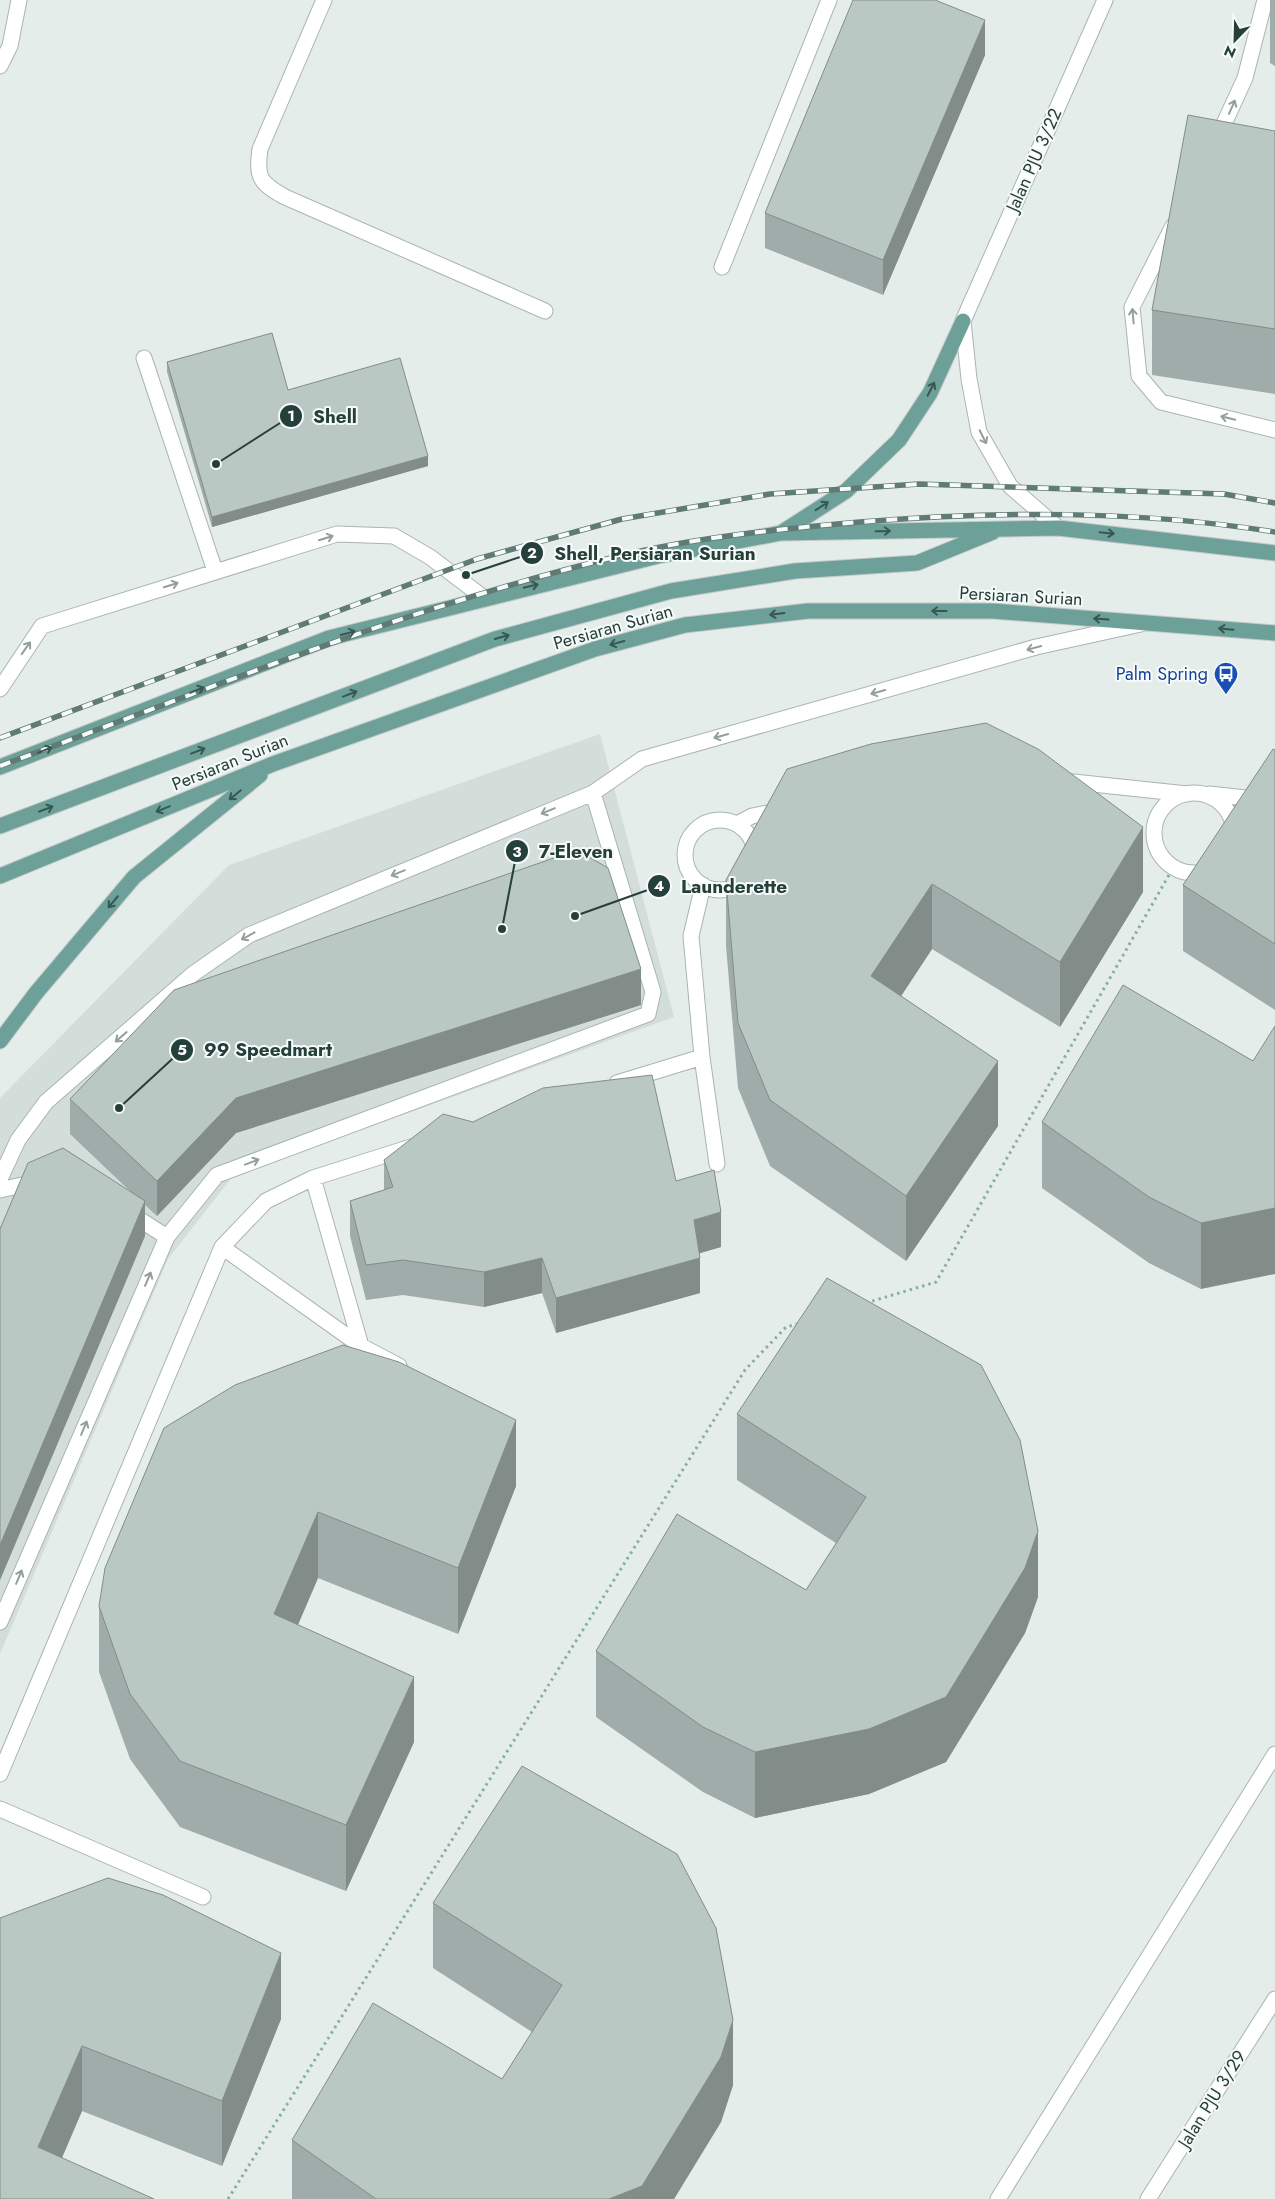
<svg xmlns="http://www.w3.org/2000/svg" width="1275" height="2199" font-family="Jost,sans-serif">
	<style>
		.built { fill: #d3ddda }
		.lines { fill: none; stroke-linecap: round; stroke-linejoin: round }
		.minor-casing { stroke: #a8b5b2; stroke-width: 17 }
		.major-casing { stroke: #c2c9c8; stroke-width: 17 }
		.path { stroke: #87afa7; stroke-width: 3; stroke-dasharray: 2.5 4; stroke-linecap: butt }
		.minor { stroke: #fff; stroke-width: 15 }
		.major { stroke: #6ca098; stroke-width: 15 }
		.rail-casing { stroke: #607a75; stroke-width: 5.5 }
		.rail { stroke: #f6faf8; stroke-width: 4; stroke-dasharray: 11; stroke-linecap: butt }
		.wall { fill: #a0aca9 }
		.shaded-wall { fill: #828c89 }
		.building { fill: #bac8c4; stroke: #828c89 }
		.oneway { stroke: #929f9c }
		.oneway2 { stroke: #375752 }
		.labels { text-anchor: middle; stroke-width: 4; stroke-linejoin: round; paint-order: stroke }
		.street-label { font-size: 18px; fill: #253f3a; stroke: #f6faf8 }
		.transit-label { font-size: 18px; fill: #164399; stroke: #f6faf8; text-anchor: end }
		.leader { fill: none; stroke: #253f3a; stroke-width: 2 }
		.callout-dot { fill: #253f3a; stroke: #f6faf8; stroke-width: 2 }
		.mark-label { font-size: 15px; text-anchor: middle; font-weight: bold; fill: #fff }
		.callout-label { font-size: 19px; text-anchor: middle; font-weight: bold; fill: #253f3a; stroke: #f6faf8; stroke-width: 4; stroke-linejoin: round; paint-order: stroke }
	</style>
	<rect width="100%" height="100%" fill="#e5edea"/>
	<!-- built -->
	<path class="built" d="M600,734L674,1017L233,1176L168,1259L0,1654V1098L229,865Z"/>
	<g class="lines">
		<defs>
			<path id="minor" d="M324,0L260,149C256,178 260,183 285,197L545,311
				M0,66L10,46L19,0
				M1217,139L1245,78L1265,0
				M1173,226L1132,307L1139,376L1161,402L1275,430
				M722,267L829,0
				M144,358L215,571
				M1058,528L1010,486L979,432L969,379L963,321L1105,0
				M0,689L42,626L337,534L394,536L430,557L484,598
				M1064,781L1187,794
				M1154 833a40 40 0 1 1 80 0a40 40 0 1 1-80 0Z
				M1209,794L1275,801
				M685 855a35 35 0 1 1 70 0a35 35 0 1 1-70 0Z
				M737,824L752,816L783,810
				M702,1057L717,1164
				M617,1083L702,1057L691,936L703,885
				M313,1178L361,1346
				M0,1179L18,1140L46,1102L193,974L249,935L593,793L642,759L1036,647L1141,624
				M0,1190L36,1182
				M128,1212L167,1237
				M222,1247L361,1346L399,1366
				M0,1622L167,1237L217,1175L648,1014L653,992L593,793
				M0,1774L222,1247L266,1201L313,1178L411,1147
				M0,1809L203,1897
				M998,2199L1275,1754
				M1148,2199L1275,1999"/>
			<path id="major" d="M781,533L846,491L899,440L930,393L963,321
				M0,767L329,638L658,556L781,533L1058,528L1275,553
				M0,826L495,639L671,591L795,571L917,563L993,532
				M0,876L273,764L595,649L685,625L808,611H993L1275,633
				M0,1041L36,993L134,877L260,775"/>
		</defs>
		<!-- minor casing -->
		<use href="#minor" class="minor-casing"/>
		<!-- major casing -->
		<use href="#major" class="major-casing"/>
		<!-- path -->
		<path class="path" d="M866,1303L936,1282L1173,868
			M228,2199L745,1370L786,1327L801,1323"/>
		<!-- minor -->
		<use href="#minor" class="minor"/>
		<!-- major -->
		<use href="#major" class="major"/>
		<defs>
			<path id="rail" d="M0,738L477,559L622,519L770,494L919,484L1224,494L1275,503
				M0,766C204,691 407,607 619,556C697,537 780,529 860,522C1000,511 1136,510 1275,532"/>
		</defs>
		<!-- rail casing -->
		<use href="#rail" class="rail-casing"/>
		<!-- rail -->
		<use href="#rail" class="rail"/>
	</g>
	<!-- wall -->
	<path class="wall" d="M1270,0H1275V66L1270,63Z
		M985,55L883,295L765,248V213Z
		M1275,131V394L1152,375V310Z
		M167,362L288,390L428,466L212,527L167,372Z
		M1275,750V1010L1183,951V885Z
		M787,769L1143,892L1060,1027L932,949L901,996L998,1126L906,1261L770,1166L738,1088L726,946V880Z
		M641,1005L236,1133L157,1216L145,1205V1236L0,1580V1229L132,1193L70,1134V1099Z
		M1253,1061L1201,1289L1149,1263L1042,1188V1122Z
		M384,1160L676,1181L721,1247L699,1253L700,1293L556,1333L542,1293L484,1307L403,1295L366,1300L350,1236V1201L384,1190Z
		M737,1414L1038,1597L1025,1633L946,1762L869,1794L755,1818L703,1792L596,1717V1651L806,1590L836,1543L737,1480Z
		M164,1428L516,1486L458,1634L318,1578L298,1625L414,1742L346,1891L180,1827L130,1759L99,1672V1606Z
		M433,1903L733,2085L721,2122L674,2199H292V2140L502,2079L532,2032L433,1968Z
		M0,1918L281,2019L222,2166L82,2111L62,2158L0,2199Z"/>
	<!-- shaded-wall -->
	<path class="shaded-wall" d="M985,20V55L883,295V260Z
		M428,456V466L212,527V517Z
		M1143,827V892L1060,1027V962Z
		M932,884V949L871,1042V976Z
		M641,969V1005L236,1133L157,1216V1181L236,1098Z
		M998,1061V1126L906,1261V1196Z
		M145,1201V1236L0,1580V1545Z
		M1275,1208V1274L1201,1289V1223Z
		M721,1212V1247L694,1255V1220Z
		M542,1258V1293L484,1307V1272Z
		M700,1258V1293L556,1333V1298Z
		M516,1420V1486L458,1634V1568Z
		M318,1512V1578L274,1680V1614Z
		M1038,1531V1597L1025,1633L946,1762L869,1794L755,1818V1752Z
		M414,1677V1742L346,1891V1825Z
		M281,1953V2019L222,2166V2101Z
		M733,2020V2085L721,2122L674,2199H609Z
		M82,2046V2111L44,2199L38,2147Z"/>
	<!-- building -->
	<path class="building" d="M853,0H935L985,20L883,260L765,213Z
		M1188,115L1275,131V329L1152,310Z
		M272,333L288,390L400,358L428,456L212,517L167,362Z
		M986,723L1038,749L1143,827L1060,962L932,884L871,976L998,1061L906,1196L770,1100L738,1023L726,880L787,769L871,744Z
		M1273,749L1275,750V944L1183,885Z
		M577,850L608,868L641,969L236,1098L157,1181L70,1099L174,990Z
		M1123,985L1253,1061L1275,1026V1208L1201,1223L1149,1197L1042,1122Z
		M652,1075L676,1181L714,1170L721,1212L694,1220L700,1258L556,1298L542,1258L484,1272L403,1260L366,1265L350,1201L393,1187L384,1160L443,1114L473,1122L543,1088Z
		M63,1148L145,1201L0,1545V1229L28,1163Z
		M827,1278L981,1365L1020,1440L1038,1531L1025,1568L946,1697L869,1729L755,1752L703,1727L596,1651L677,1514L806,1590L866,1497L737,1414Z
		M343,1345L399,1362L516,1420L458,1568L318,1512L274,1614L414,1677L346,1825L180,1761L130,1694L99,1606L105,1568L164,1428L235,1385Z
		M522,1766L677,1854L716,1928L733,2020L721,2057L642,2186L609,2199H376L292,2140L373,2003L502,2079L562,1985L433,1903Z
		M108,1878L163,1895L281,1953L222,2101L82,2046L38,2147L154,2199H0V1918Z"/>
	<!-- one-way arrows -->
	<defs><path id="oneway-shaft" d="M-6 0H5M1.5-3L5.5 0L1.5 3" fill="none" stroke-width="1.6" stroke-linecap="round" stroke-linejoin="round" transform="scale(1.25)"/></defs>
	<g class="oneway">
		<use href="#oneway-shaft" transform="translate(1232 107) rotate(-66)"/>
		<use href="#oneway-shaft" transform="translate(1133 316) rotate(-95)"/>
		<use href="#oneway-shaft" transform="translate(1228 418) rotate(-166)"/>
		<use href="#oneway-shaft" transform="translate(983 437) rotate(63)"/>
		<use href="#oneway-shaft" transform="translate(326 538) rotate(-17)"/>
		<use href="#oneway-shaft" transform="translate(171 585) rotate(-17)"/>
		<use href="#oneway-shaft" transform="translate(26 648) rotate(-55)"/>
		<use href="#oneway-shaft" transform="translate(1034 648) rotate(165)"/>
		<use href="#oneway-shaft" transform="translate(878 692) rotate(164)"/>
		<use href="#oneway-shaft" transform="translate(721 736) rotate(164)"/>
		<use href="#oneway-shaft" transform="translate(548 811) rotate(158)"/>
		<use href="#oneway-shaft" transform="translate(398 873) rotate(158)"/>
		<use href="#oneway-shaft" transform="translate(248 936) rotate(151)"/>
		<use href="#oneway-shaft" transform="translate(121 1037) rotate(139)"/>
		<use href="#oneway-shaft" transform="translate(252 1162) rotate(-21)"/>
		<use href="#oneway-shaft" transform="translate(148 1279) rotate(-67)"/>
		<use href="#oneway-shaft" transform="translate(84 1428) rotate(-67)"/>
		<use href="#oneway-shaft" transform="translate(19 1577) rotate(-67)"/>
	</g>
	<g class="oneway2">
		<use href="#oneway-shaft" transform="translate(931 389) rotate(-63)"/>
		<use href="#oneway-shaft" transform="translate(822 506) rotate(-33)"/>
		<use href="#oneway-shaft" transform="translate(883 531) rotate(-1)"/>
		<use href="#oneway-shaft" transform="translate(1107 533) rotate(6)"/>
		<use href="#oneway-shaft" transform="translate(531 586) rotate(-13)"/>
		<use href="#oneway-shaft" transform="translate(939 611) rotate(-180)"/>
		<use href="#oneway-shaft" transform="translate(777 614) rotate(173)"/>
		<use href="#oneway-shaft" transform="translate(1101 619) rotate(-176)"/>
		<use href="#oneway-shaft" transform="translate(1226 629) rotate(-175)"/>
		<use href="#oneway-shaft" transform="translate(348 633) rotate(-15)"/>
		<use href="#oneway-shaft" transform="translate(502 637) rotate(-16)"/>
		<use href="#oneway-shaft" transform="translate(617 643) rotate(165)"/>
		<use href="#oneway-shaft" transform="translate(197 690) rotate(-22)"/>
		<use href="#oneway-shaft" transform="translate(350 694) rotate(-21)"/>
		<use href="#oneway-shaft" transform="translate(45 750) rotate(-22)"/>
		<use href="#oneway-shaft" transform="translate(198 751) rotate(-21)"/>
		<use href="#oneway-shaft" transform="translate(235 795) rotate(141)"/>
		<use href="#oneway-shaft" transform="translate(46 809) rotate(-21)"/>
		<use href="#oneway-shaft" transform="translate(163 809) rotate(158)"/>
		<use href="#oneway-shaft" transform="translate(113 902) rotate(130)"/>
	</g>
	<!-- icons -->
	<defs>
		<symbol id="bus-pin" viewBox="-11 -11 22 30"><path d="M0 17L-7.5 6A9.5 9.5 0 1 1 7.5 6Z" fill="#1a4fb4" stroke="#f6faf8"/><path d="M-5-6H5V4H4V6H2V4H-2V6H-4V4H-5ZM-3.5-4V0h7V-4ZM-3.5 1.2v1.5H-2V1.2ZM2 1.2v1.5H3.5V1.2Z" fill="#fff"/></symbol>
	</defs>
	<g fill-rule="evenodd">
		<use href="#bus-pin" x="1212" y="660" width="28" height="38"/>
	</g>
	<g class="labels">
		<!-- street labels -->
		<g class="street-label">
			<text transform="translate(1034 160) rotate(-66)" y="6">Jalan PJU 3/22</text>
			<text transform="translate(1021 596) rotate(3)" y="6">Persiaran Surian</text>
			<text transform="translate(613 627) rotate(-16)" y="6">Persiaran Surian</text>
			<text transform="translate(230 762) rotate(-22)" y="6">Persiaran Surian</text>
			<text transform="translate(1212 2099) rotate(-58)" y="6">Jalan PJU 3/29</text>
		</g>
		<!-- transit labels -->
		<g class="transit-label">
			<text x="1208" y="680">Palm Spring</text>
		</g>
	</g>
	<!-- callouts -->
	<path class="leader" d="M216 464L291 416M466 575L532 553M502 929L517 851M575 916L659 886M119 1108L182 1050"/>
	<g class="callout-dot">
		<circle cx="216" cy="464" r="5"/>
		<circle cx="466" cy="575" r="5"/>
		<circle cx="502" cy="929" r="5"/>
		<circle cx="575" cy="916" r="5"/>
		<circle cx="119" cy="1108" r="5"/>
		<circle cx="291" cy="416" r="12"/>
		<circle cx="532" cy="553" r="12"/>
		<circle cx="517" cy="851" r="12"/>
		<circle cx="659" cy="886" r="12"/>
		<circle cx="182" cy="1050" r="12"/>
	</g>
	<g class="mark-label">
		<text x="291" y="421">1</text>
		<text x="532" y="558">2</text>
		<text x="517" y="857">3</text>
		<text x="659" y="891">4</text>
		<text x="182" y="1055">5</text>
	</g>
	<g class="callout-label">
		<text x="335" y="423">Shell</text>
		<text x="655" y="560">Shell, Persiaran Surian</text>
		<text x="576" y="858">7-Eleven</text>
		<text x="734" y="893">Launderette</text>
		<text x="268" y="1056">99 Speedmart</text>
	</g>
	<!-- north arrow -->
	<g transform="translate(1235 40) rotate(203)" stroke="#f6faf8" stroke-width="4" paint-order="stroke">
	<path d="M0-4L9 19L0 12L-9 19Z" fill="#253f3a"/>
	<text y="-8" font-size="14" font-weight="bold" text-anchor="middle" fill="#253f3a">N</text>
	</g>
</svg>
